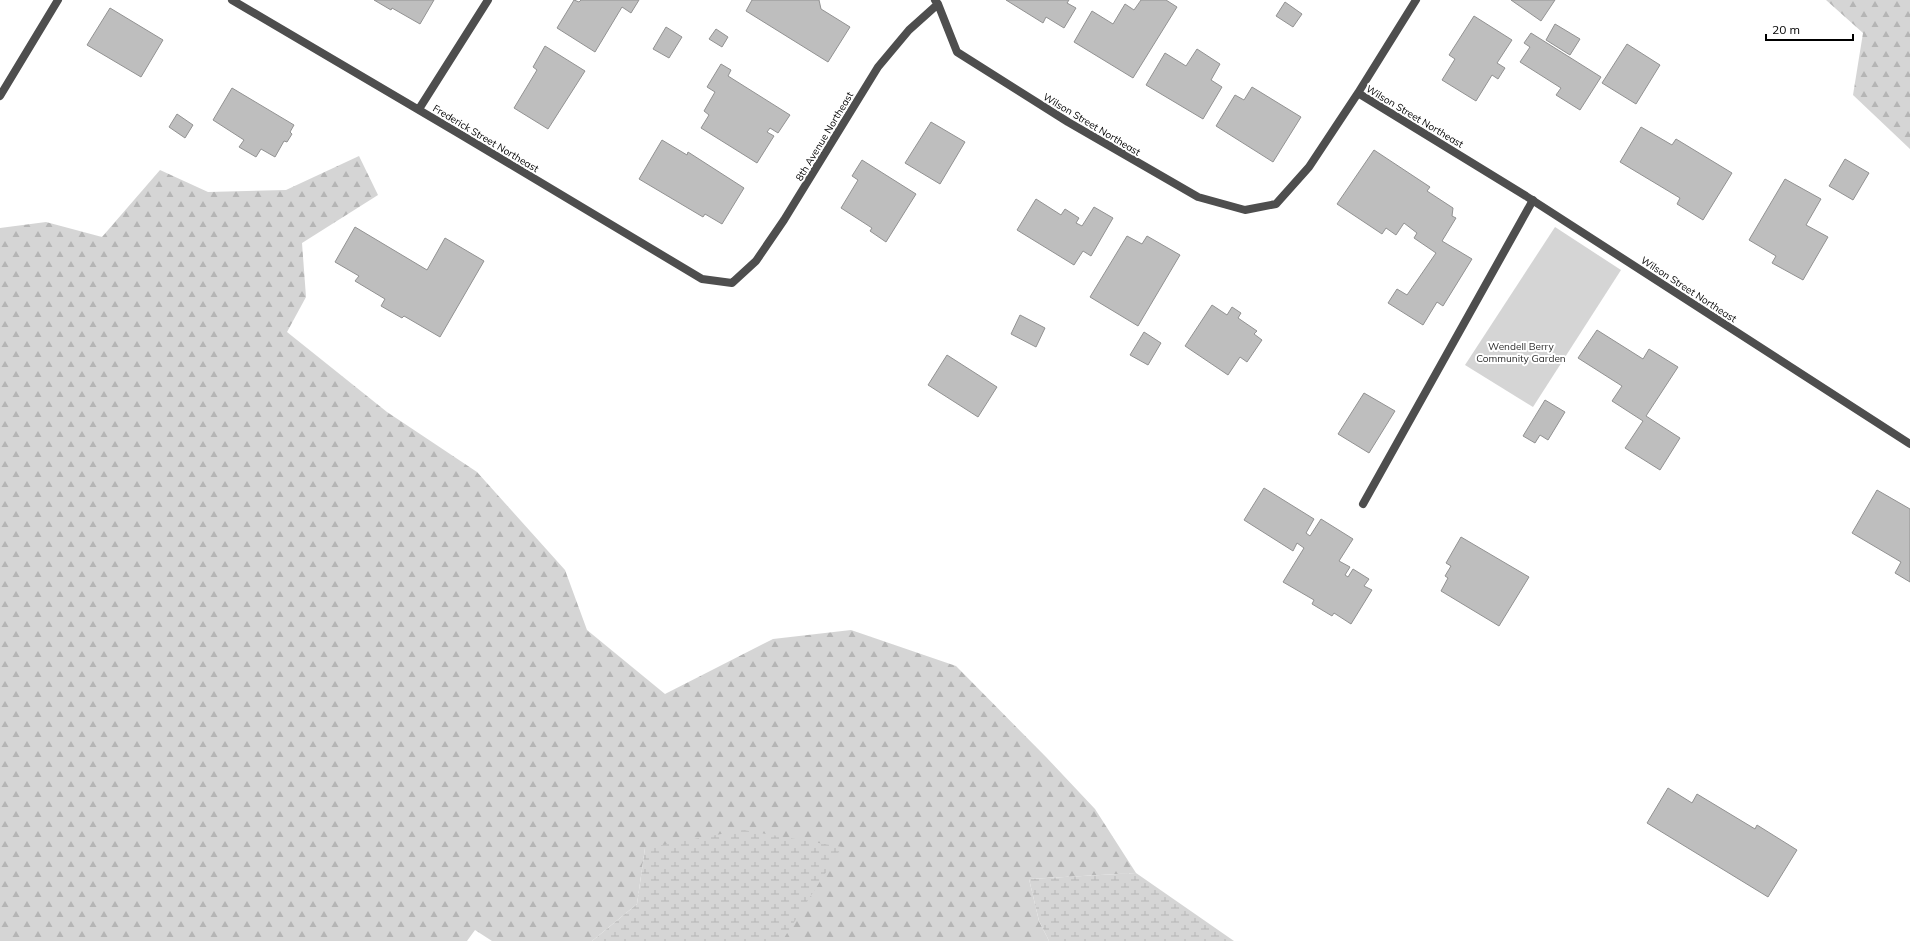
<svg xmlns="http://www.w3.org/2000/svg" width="1910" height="941" font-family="Mulish,sans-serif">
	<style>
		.forest { fill: url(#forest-firs) }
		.wetland { fill: url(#wetland-marsh) }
		.green { fill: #d5d5d5 }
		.building { fill: #bebebe; stroke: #929292 }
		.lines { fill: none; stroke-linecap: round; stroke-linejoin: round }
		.lane { stroke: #4e4e4e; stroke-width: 8 }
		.street { stroke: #4e4e4e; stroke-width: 8 }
		.labels { text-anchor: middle; stroke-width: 4; stroke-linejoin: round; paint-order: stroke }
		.street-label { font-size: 10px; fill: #000; stroke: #fff }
		.park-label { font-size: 10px; fill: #2c2c2c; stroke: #fff }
	</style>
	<defs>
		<pattern id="forest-firs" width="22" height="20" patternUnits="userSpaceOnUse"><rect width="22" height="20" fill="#d5d5d5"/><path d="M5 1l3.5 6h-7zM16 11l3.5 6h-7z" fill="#b5b5b5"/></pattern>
		<pattern id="wetland-marsh" width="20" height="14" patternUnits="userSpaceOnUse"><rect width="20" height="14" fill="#d5d5d5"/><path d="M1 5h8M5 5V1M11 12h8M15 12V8" fill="none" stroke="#b5b5b5"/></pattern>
	</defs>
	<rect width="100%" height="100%" fill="#fff"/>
	<!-- forest -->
	<path class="forest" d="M1826,0H1910V149L1853,95L1863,33Z
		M359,156L378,195L302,243L306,297L287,332L387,412L477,472L565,570L587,630L665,694L773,639L851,630L956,666L1046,757L1095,809L1136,873L1029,879L1039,921L1049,941H784L783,938L645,848L637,904L592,941H492L475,930L467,941H0V228L46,222L102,237L160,170L208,192L286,190Z"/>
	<!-- wetland -->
	<path class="wetland" d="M743,830L842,847L784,938V941H592L637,904L645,848Z
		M1136,873L1234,941H1049L1039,921L1029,879Z"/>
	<!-- green -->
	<path class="green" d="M1555,227L1621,270L1533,407L1465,365Z"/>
	<!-- building -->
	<path class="building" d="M374,0H434L420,24L392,8L391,10Z
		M574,0L579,2L581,0H639L631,13L622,7L595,52L557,28Z
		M752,0H819L821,9L850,27L828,62L746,11Z
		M1006,0H1069L1067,3L1076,8L1064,28L1046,17L1043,23Z
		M1141,0H1166L1177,7L1133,78L1074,42L1092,11L1113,24L1125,4L1134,10Z
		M1511,0H1555L1541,21Z
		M1285,2L1302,14L1293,27L1276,16Z
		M110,8L163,40L141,77L87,45Z
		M1474,16L1512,40L1497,63L1505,68L1498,79L1492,75L1476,101L1442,80L1455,59L1449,55Z
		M1555,24L1580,39L1570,55L1546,40Z
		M666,27L682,37L669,58L653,49Z
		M716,29L728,37L722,47L709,39Z
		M1531,33L1601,77L1580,110L1556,95L1561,88L1520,62L1530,47L1524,43Z
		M1627,44L1660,65L1636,104L1602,83Z
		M545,46L585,71L548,129L514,108L537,70L533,67Z
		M1197,49L1220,64L1211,80L1222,87L1203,119L1146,85L1165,53L1186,66Z
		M721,64L731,70L728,76L790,115L778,133L770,128L767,132L774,136L757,163L701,128L709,115L704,111L715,92L707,87Z
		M1252,87L1301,117L1273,162L1216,126L1235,95L1244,100Z
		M232,88L294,125L290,132L292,134L287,142L284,141L275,157L261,149L256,157L239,147L244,140L213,120Z
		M177,114L193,125L185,138L169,127Z
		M931,122L965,142L940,184L905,163Z
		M1641,127L1672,145L1676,139L1732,173L1703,220L1677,204L1680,198L1620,162Z
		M662,140L687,155L688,152L744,188L722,224L705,214L703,217L639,179Z
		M1374,150L1430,187L1427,191L1453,208L1452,216L1456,218L1442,241L1472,259L1443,306L1437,302L1423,325L1388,303L1397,289L1407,295L1436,253L1414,238L1417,233L1404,223L1396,235L1386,228L1382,234L1337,204Z
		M1845,159L1869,173L1853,200L1829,186Z
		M862,160L916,194L886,242L870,231L872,228L841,208L858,180L852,176Z
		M1785,179L1821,199L1806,225L1828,237L1803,280L1772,263L1776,256L1749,240Z
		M1036,199L1061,215L1065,209L1079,218L1076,223L1082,226L1094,207L1113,218L1091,256L1083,251L1074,265L1017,230Z
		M355,227L427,270L445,238L484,261L440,337L404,316L402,318L381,306L385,299L355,281L359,276L335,262Z
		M1127,236L1142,244L1147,236L1180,255L1138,326L1090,297Z
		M1212,305L1227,315L1232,307L1241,313L1238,318L1257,331L1254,334L1262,340L1247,362L1240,357L1228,375L1185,346Z
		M1020,315L1045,328L1036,347L1011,334Z
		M1597,330L1643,359L1649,349L1678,367L1646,416L1680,438L1660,470L1625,448L1643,421L1612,401L1622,386L1578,358Z
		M1144,332L1161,343L1148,365L1130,355Z
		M947,355L997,387L978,417L928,385Z
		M1364,393L1395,411L1369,453L1338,434Z
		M1545,400L1565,412L1548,440L1540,435L1535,443L1523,436Z
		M1264,488L1314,519L1306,533L1310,536L1321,519L1353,539L1339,561L1350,567L1345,575L1348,577L1353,569L1369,579L1364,586L1372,590L1351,624L1334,613L1332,616L1312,604L1314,600L1283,582L1304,548L1297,543L1293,551L1244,520Z
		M1877,490L1910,509V582L1895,573L1901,562L1852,533Z
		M1461,537L1529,577L1499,626L1441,591L1448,578L1445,576L1451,566L1446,563Z
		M1668,788L1692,803L1697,794L1755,829L1757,825L1797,850L1768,897L1647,823Z"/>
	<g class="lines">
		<!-- lane -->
		<path class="lane" d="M1363,504L1533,200"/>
		<!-- street -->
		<path class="street" d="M232,0L458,133L702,279L732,283L756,261L784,220L878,67L909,30L938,4
			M935,0L938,4L957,52L1068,122L1198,197L1245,210L1276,204L1309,167L1358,93L1416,0
			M1358,93L1526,196L1910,444
			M0,96L58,0
			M419,109L488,0"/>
	</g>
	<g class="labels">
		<!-- street labels -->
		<g class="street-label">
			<text transform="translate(1415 116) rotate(31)" y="4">Wilson Street Northeast</text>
			<text transform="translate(1092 124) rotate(31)" y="4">Wilson Street Northeast</text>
			<text transform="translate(824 136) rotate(-59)" y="4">8th Avenue Northeast</text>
			<text transform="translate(486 138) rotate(31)" y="4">Frederick Street Northeast</text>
			<text transform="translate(1689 289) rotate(33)" y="4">Wilson Street Northeast</text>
		</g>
		<!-- park labels -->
		<g class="park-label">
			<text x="1521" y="350">Wendell Berry<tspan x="1521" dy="12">Community Garden</tspan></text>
		</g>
	</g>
	<!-- scale -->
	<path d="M1766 34v6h87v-6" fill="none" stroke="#000000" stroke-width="2"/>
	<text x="1772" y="34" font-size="12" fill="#000000" stroke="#ffffff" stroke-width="3" paint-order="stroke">20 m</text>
</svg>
